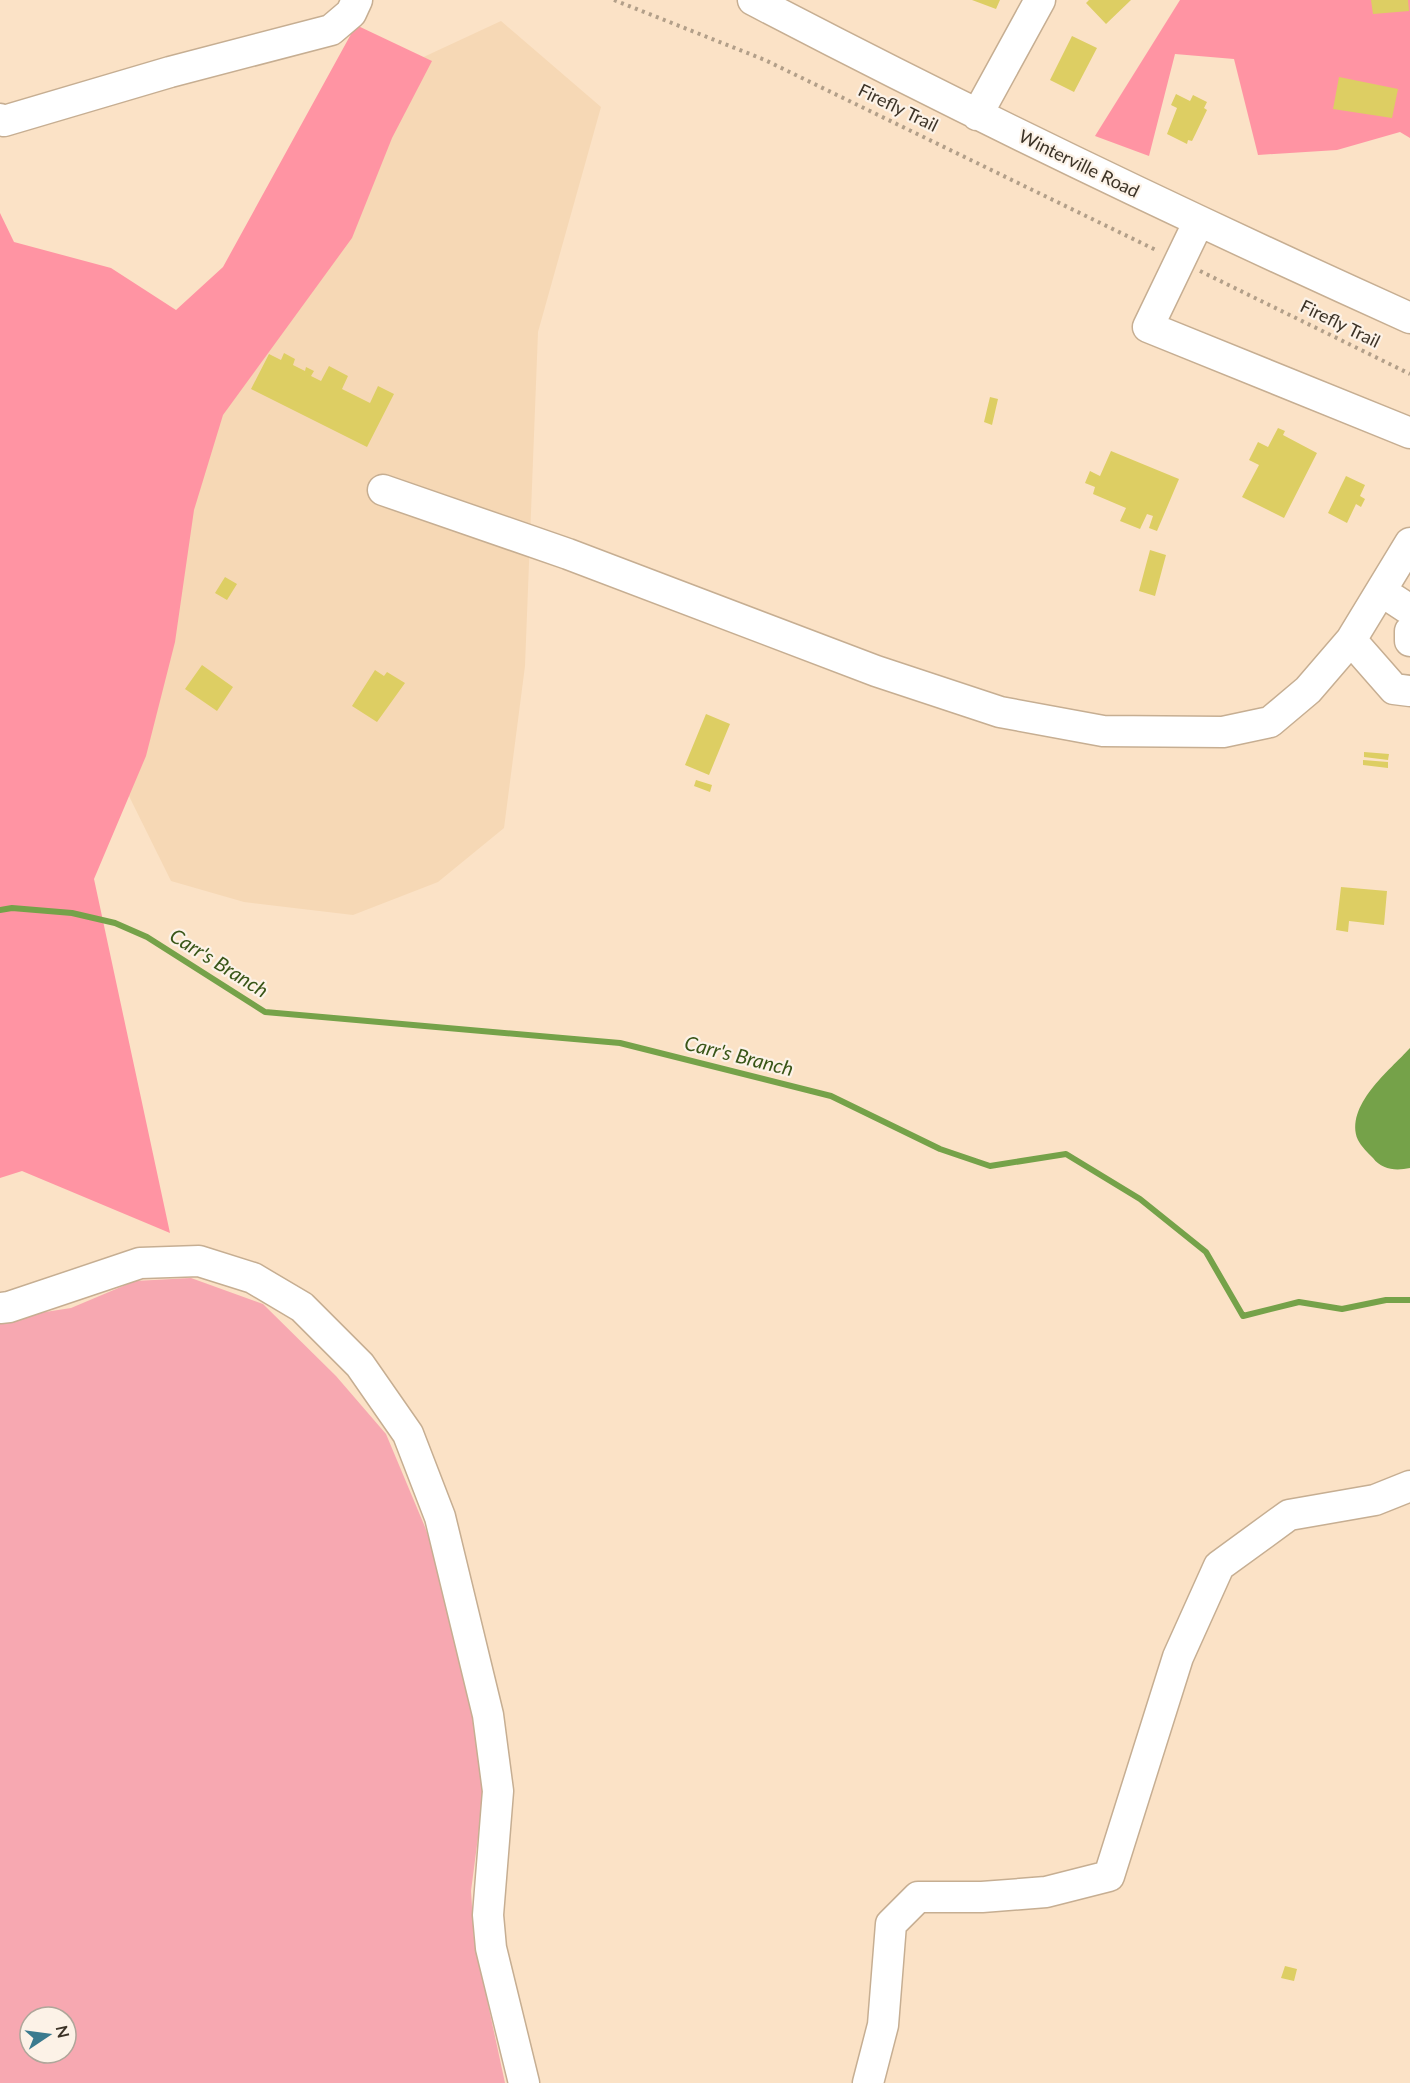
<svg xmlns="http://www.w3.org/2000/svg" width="1410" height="2083" font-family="Lato,sans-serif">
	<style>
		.built { fill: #f6d8b5 }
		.green { fill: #f7a8b1; fill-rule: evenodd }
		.forest { fill: #ff94a3 }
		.water { fill: #75a249 }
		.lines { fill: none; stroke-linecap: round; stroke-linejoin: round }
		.stream { stroke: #75a249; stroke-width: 6 }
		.building { fill: #ddce63 }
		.minor-casing { stroke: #c6ae92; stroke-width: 33 }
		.path { stroke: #b29f89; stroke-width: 4; stroke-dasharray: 3 4.5; stroke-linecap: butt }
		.minor { stroke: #fff; stroke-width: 30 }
		.labels { text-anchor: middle; stroke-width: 4.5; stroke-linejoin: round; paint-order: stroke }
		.street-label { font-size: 18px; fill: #3c3327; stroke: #fcf2e7 }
		.water-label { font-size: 20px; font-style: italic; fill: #385517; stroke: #fcf2e7 }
	</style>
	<rect width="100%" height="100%" fill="#fbe2c6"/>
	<!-- built -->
	<path class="built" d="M501,21L601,107L538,332L525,666L504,828L438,882L353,915L244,902L171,881L126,790L208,416L415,61Z"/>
	<!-- green -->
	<path class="green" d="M191,1278L263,1304L336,1376L386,1434L425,1527L456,1618L486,1776L471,1891L474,1939L505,2083H0V1319L71,1308L135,1281ZM30,2017H66V2053H30Z"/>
	<!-- forest -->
	<path class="forest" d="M1180,0H1410V138L1400,132L1337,150L1258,155L1234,59L1175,54L1149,156L1095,136Z
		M356,25L432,61L392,138L352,238L223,415L194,510L175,642L146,756L94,879L170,1233L22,1171L0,1178V213L14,242L111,268L176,310L223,267Z"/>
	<!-- water -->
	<path class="water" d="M1410,1048V1168C1396,1171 1382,1170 1373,1158C1368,1153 1361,1146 1358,1140C1344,1106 1390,1070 1410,1048Z"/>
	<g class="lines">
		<!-- stream -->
		<path class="stream" d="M0,910L12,908L72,913L115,923L147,937L265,1012L620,1043L831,1096L940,1149L990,1166L1066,1154L1140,1199L1206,1252L1243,1316L1299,1302L1342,1309L1386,1300H1410"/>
	</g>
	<!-- building -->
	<path class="building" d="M972,0H1000L996,9Z
		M1089,0H1131L1106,24L1086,3Z
		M1371,0H1408L1409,11L1373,14Z
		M1072,36L1097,48L1074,92L1050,80Z
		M1339,77L1398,89L1392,118L1333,109Z
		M1176,94L1190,101L1193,95L1207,102L1204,108L1207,110L1195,135L1192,141L1188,140L1187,144L1167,134L1177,108L1171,105Z
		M284,353L295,359L293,365L305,371L306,367L314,371L311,376L321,381L329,366L348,376L342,389L370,403L378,386L394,394L367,447L251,389L269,354L281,360Z
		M990,397L998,399L992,425L984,422Z
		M1278,428L1285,431L1283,435L1317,453L1284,518L1242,497L1259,465L1249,460L1258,442L1268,447Z
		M1111,451L1179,479L1157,531L1149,528L1153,516L1147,514L1140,529L1120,521L1126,508L1093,494L1095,487L1085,483L1090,471L1100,476Z
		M1346,476L1365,485L1360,496L1365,499L1361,507L1356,504L1347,523L1328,513Z
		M1150,550L1166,555L1155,596L1139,591Z
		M225,577L237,584L227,600L215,593Z
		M202,665L233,687L217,711L185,689Z
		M375,670L384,676L387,672L405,683L377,722L352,706Z
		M706,714L730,724L709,775L685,765Z
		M1364,752L1389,754L1388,760L1364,757Z
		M1363,760L1388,762V768L1363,765Z
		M696,780L712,785L710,792L694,786Z
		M1341,887L1387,891L1384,925L1349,921L1348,932L1336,930Z
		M1285,1966L1297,1969L1294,1981L1281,1978Z"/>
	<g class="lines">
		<defs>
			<path id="minor" d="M753,0C969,113 1188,218 1410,318
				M977,115L1040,0
				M0,119L4,121L170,72L331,30L351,13L357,0
				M1199,221L1148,327L1410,433
				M383,490L568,554L876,671L1000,712L1103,731L1223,732L1270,722L1308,690L1351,640L1410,543
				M1381,591L1410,610
				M1410,631V641
				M1351,640L1394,689L1410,691
				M0,1308L9,1307L140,1263L199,1261L253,1278L302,1307L360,1365L408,1434L440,1517L488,1715L498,1791L488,1915L491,1948L524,2083
				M868,2083L883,2025L891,1924L918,1897H982L1046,1892L1109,1876L1178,1657L1219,1566L1289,1515L1375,1500L1410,1486"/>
		</defs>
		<!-- minor casing -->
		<use href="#minor" class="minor-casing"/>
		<!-- path -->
		<path class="path" d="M614,0L765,60L1158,251
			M1200,271L1410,374"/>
		<!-- minor -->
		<use href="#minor" class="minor"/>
	</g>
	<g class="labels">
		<!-- street labels -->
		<g class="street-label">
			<text transform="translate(898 108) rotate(26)" y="6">Firefly Trail</text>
			<text transform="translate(1079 164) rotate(26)" y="6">Winterville Road</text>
			<text transform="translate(1340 324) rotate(26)" y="6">Firefly Trail</text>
		</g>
		<!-- water labels -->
		<g class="water-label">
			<text transform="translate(219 963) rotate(32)" y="7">Carr's Branch</text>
			<text transform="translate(739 1056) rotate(14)" y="7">Carr's Branch</text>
		</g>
	</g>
	<!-- north arrow -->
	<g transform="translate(48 2035) rotate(77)"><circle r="28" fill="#fcf2e7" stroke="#afa69a" stroke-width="1.5"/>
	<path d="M0-4.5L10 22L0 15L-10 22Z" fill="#3a7a8e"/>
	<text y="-9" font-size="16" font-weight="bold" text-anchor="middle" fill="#3c3327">N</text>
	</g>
</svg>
